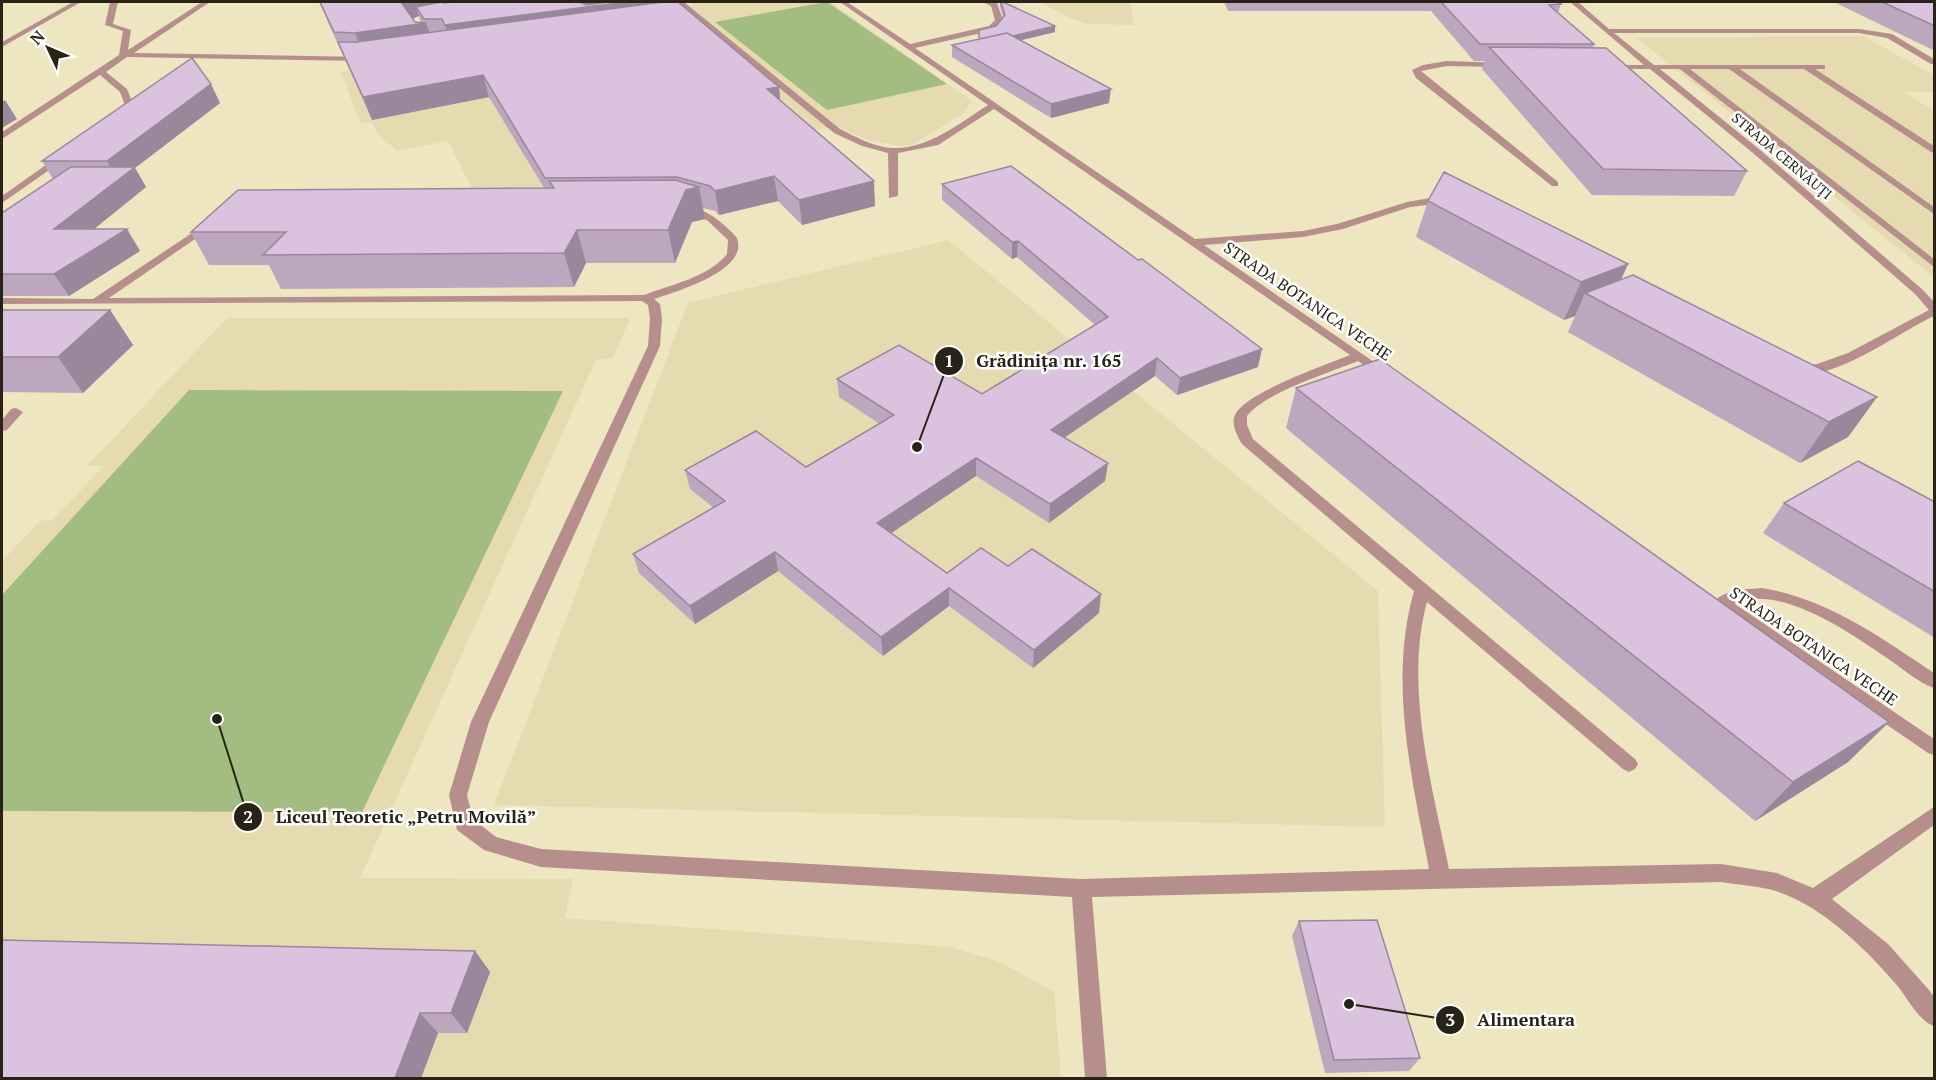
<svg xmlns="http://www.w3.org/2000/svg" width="1936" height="1080" font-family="'PT Serif',serif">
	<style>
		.built { fill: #e6dbb0 }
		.green { fill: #a3bc82 }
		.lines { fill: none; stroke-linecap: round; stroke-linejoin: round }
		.minor { fill: #b68f8d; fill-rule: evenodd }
		.wall { fill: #bca7bf; fill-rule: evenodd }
		.shaded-wall { fill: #99889b }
		.building { fill: #dbc2de; stroke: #99889b; stroke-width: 1.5 }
		.labels { text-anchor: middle; stroke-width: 5; stroke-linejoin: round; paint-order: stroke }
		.far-street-label { font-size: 14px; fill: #272316; stroke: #fff }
		.street-label { font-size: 16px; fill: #272316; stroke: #fff }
		.leader { fill: none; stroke: #272316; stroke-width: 2 }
		.callout-dot { fill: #272316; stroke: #fff; stroke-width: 2 }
		.mark-label { font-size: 18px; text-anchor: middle; font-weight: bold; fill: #fff }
		.callout-label { font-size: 18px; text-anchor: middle; font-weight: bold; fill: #272316; stroke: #fff; stroke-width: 5; stroke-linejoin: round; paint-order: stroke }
	</style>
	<rect width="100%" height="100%" fill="#eee5c1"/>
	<!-- built -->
	<path class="built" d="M689,2H830L972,101L964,113L912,145L899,146L871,141L838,127L765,135L480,204L448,141L397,151L378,134L371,122L361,124L341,72L349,70L354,63L693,5Z
		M1039,2H1175L1130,3L1134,25L1089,24L1072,19Z
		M1863,36L1934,75V92H1905L1934,111V277L1637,38Z
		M948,240L1378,591L1385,827L494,805L688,303Z
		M227,318H630L613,358L596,360L360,878L573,879L565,918L950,947L1000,962L1054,992L1061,1078H2V561L40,521L52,520L104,466H87Z"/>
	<!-- green -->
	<path class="green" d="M827,2L947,84L827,110L715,22Z
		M189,390L563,391L362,812L2,811V595Z"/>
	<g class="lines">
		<!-- minor -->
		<path class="minor" d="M73,2H81L2,47V42Z
			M110,2H118L113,24L131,30L128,50L202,2H210L134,53L365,57L369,59L365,61L127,57L106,72L127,89L135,109L125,118L118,116L126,108L120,92L100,75L2,139V132L119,55L123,31L105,25Z
			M676,2H684L840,129C856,137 874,147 892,148C927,150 960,123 988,105L840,2H847L910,44L989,26L995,20L991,6L983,2L997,3L1003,20L995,30L915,48L1195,239L1303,231L1337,224L1407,202L1436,197L1454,198V202L1410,207L1343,229L1303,237L1204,245L1390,373L1388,376H1380L1358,361C1329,373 1266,392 1247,416V425L1253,439L1635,759L1638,764L1635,769L1629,772L1623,769L1427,602C1404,685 1432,786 1449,869L1721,864L1777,873L1813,888L1934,807V825L1832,899L1888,944L1929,990L1934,997V1026C1918,1021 1906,995 1895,983C1864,947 1822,906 1776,891C1759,886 1739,885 1721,882L1092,897L1107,1078H1085L1072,897L541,867L484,850L457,830L449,795L471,722L648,346L650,319L648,305L642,301L2,304V298L93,299L210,221L214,222V226L109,298L644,295C670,285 709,277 727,254L728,240L708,221L679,207L684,204C707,210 721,220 737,238C749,271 677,291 654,299L660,304L662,319L660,346L489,722L467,795L473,819L496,837L541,849L1081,879L1429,869C1412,778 1388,683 1414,591L1242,444C1238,437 1232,427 1234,418C1238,395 1328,364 1350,355L994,109L938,145L898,153V196L889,198L888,153L862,146L834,133L692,16L671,18V14L688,12Z
			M1570,2H1578L1609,29H1859L1892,34L1934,59V64H1931L1887,38L1859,33H1614L1654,65H1825V69H1815L1934,146V153L1931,152L1804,69H1740L1934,207V214L1729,69H1690L1934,259V267L1680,69H1660L1759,149L1923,290L1934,302V316C1899,332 1834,382 1796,373L1794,370L1796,367L1817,364L1848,353L1929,310L1915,294L1753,153L1650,69H1604V65H1644Z
			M1447,61L1505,63L1506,65L1502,67L1447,66L1421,71L1558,182V186H1552L1416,78L1412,70L1423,65Z
			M60,155L68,157L2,203V196Z
			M16,408L23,412L7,430L2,431V420L11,409Z
			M1762,588C1828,599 1880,637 1934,673V688C1917,682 1902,668 1887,658C1852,634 1778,582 1735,604L1934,739V755L1928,753L1715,607L1713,603C1722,590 1747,589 1762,588Z"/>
	</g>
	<!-- wall -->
	<path class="wall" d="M319,2H678L779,87L780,101L875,206L802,225L778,201L719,215L715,211L703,208L705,219L692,222L675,263H586L574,287L281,289L269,265H209L191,232L544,188L489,97L372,120ZM419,16L421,23L415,22L412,19Z
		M1000,2L1055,32L1021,40L1109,103L1051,118L952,57V45L979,39L996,26L1003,17L1000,7Z
		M1224,2H1558L1561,4L1558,13L1594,44L1593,48L1747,171L1734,196L1592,195L1482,69L1485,61H1474L1431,11H1228Z
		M1834,2H1935V51Z
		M220,103L135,168L146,187L94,229H127L140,251L69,296H2V298V213L53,179L42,161Z
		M942,184L1258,367L1177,395L1155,376L1064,438L1108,463L1105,481L1049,523L976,476L891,533L947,573L1008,566L1099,613L1033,668L949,606L883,656L778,571L695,624L639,573L633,554L714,508L690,489L685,470L806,467L880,424L839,397L837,379L982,394L1095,325L1017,257L1012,259L942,200Z
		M1428,201L1628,264L1621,280L1877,397L1848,437L1800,463L1568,332L1575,316L1564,320L1416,237Z
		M2,310H110L133,345L83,393L2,392Z
		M1296,388L1889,722L1848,762L1755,821L1286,428Z
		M1935,502V638L1763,533L1784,503Z
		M1299,921L1420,1058L1409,1071L1325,1073L1292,936Z
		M475,951L490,972L467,1033H438L421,1078H2Z"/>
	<!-- shaded-wall -->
	<path class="shaded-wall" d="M401,2H469L416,7L419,16L409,20Z
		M580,2H670L450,43L445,25Z
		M426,23L434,45L364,55L355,33Z
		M1055,26V32L978,51V45Z
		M483,75L489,97L372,120L363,97Z
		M211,84L220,103L135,168L146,187L68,250L54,229L118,180L107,161Z
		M779,87L781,110L767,89Z
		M1111,89L1109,103L1051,118V104Z
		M5,100L17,119L2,128V102Z
		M774,176L778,201L719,215L715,191Z
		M874,181L875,206L802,225L799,200Z
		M699,187L705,219L692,222L675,263L668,230L686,190Z
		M127,229L140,251L69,296L54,274Z
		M577,230L586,263L574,287L564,253Z
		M1018,241L1017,257L1012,259V242Z
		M1628,264L1610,302L1585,293L1575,316L1564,320L1581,282Z
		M110,310L133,345L83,393L58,357Z
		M1262,349L1258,367L1177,395L1180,378Z
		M1157,358L1155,376L1049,448L1051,430Z
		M1877,397L1848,437L1800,463L1829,422Z
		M976,458V476L878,542L877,523Z
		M1108,463L1105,481L1049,523L1050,504Z
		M775,552L778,571L695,624L690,606Z
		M949,588V606L883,656L881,637Z
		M1101,594L1099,613L1033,668L1034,650Z
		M1889,722L1848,762L1755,821L1793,782Z
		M475,951L490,972L467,1033L451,1013Z
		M420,1013L438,1033L421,1078H395Z"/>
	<!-- building -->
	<path class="building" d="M320,2H401L415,22L426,23L355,33L334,32Z
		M441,2H445L443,3L454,2H580L586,5L608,2H626L445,25L442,19H424L416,7Z
		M663,2H678L779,87L767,89L874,181L799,200L774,176L715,191L710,186L677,177L545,178L483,75L363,97L338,42H356Z
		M1001,2H1003L1055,26L1013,36L1007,33L979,39V30L996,26L1005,15Z
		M1441,2H1558L1561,4L1549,5L1594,44H1480Z
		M1882,2H1935V26Z
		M1007,33L1111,89L1051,104L952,45Z
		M1489,47L1606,48L1747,171L1603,169Z
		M192,58L211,84L107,161H42Z
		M1011,166L1138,260L1142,259L1262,349L1180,378L1157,358L1051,430L1108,463L1050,504L976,458L877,523L947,573L981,548L1008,566L1032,549L1101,594L1034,650L949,588L881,637L775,552L690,606L633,554L725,501L685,470L756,431L806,467L894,415L837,379L899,345L982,394L1108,317L1018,241L1012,242L942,184Z
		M71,167H135L54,229H127L54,274H2V213Z
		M1444,172L1628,264L1581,282L1428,201Z
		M675,180L699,187L686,190L668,230H577L564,253L263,255L286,232H191L238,190L554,188L549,181Z
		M1633,275L1877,397L1829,422L1585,293Z
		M2,310H110L58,357H2Z
		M1380,359L1889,722L1793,782L1296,388Z
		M1858,461L1935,502V592L1784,503Z
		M1377,920L1420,1058L1334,1060L1299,921Z
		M2,940L475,951L451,1013H420L395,1078H2Z"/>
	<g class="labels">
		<!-- far-street labels -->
		<g class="far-street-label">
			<text transform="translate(1782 156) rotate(40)" y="5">STRADA CERNĂUȚI</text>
		</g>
		<!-- street labels -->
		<g class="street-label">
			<text transform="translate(1308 301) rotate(34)" y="6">STRADA BOTANICA VECHE</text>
			<text transform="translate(1814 646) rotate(34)" y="6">STRADA BOTANICA VECHE</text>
		</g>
	</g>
	<!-- callouts -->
	<path class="leader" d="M917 447L949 361M217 719L248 817M1349 1004L1450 1020"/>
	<g class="callout-dot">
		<circle cx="917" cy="447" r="6"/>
		<circle cx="217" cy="719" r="6"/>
		<circle cx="1349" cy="1004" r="6"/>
		<circle cx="949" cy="361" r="15"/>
		<circle cx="248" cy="817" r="15"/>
		<circle cx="1450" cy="1020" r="15"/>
	</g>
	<g class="mark-label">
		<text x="949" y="367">1</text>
		<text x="248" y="823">2</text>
		<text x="1450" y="1026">3</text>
	</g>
	<g class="callout-label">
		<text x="1049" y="367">Grădinița nr. 165</text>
		<text x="406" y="823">Liceul Teoretic „Petru Movilă”</text>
		<text x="1526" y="1026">Alimentara</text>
	</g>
	<!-- border -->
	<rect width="1936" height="1080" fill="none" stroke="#272316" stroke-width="6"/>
	<!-- north arrow -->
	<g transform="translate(48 48) rotate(314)" stroke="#ffffff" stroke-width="4.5" paint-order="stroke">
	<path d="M0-4.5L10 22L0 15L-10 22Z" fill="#272316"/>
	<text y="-9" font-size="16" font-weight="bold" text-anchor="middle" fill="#272316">N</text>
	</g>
</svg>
